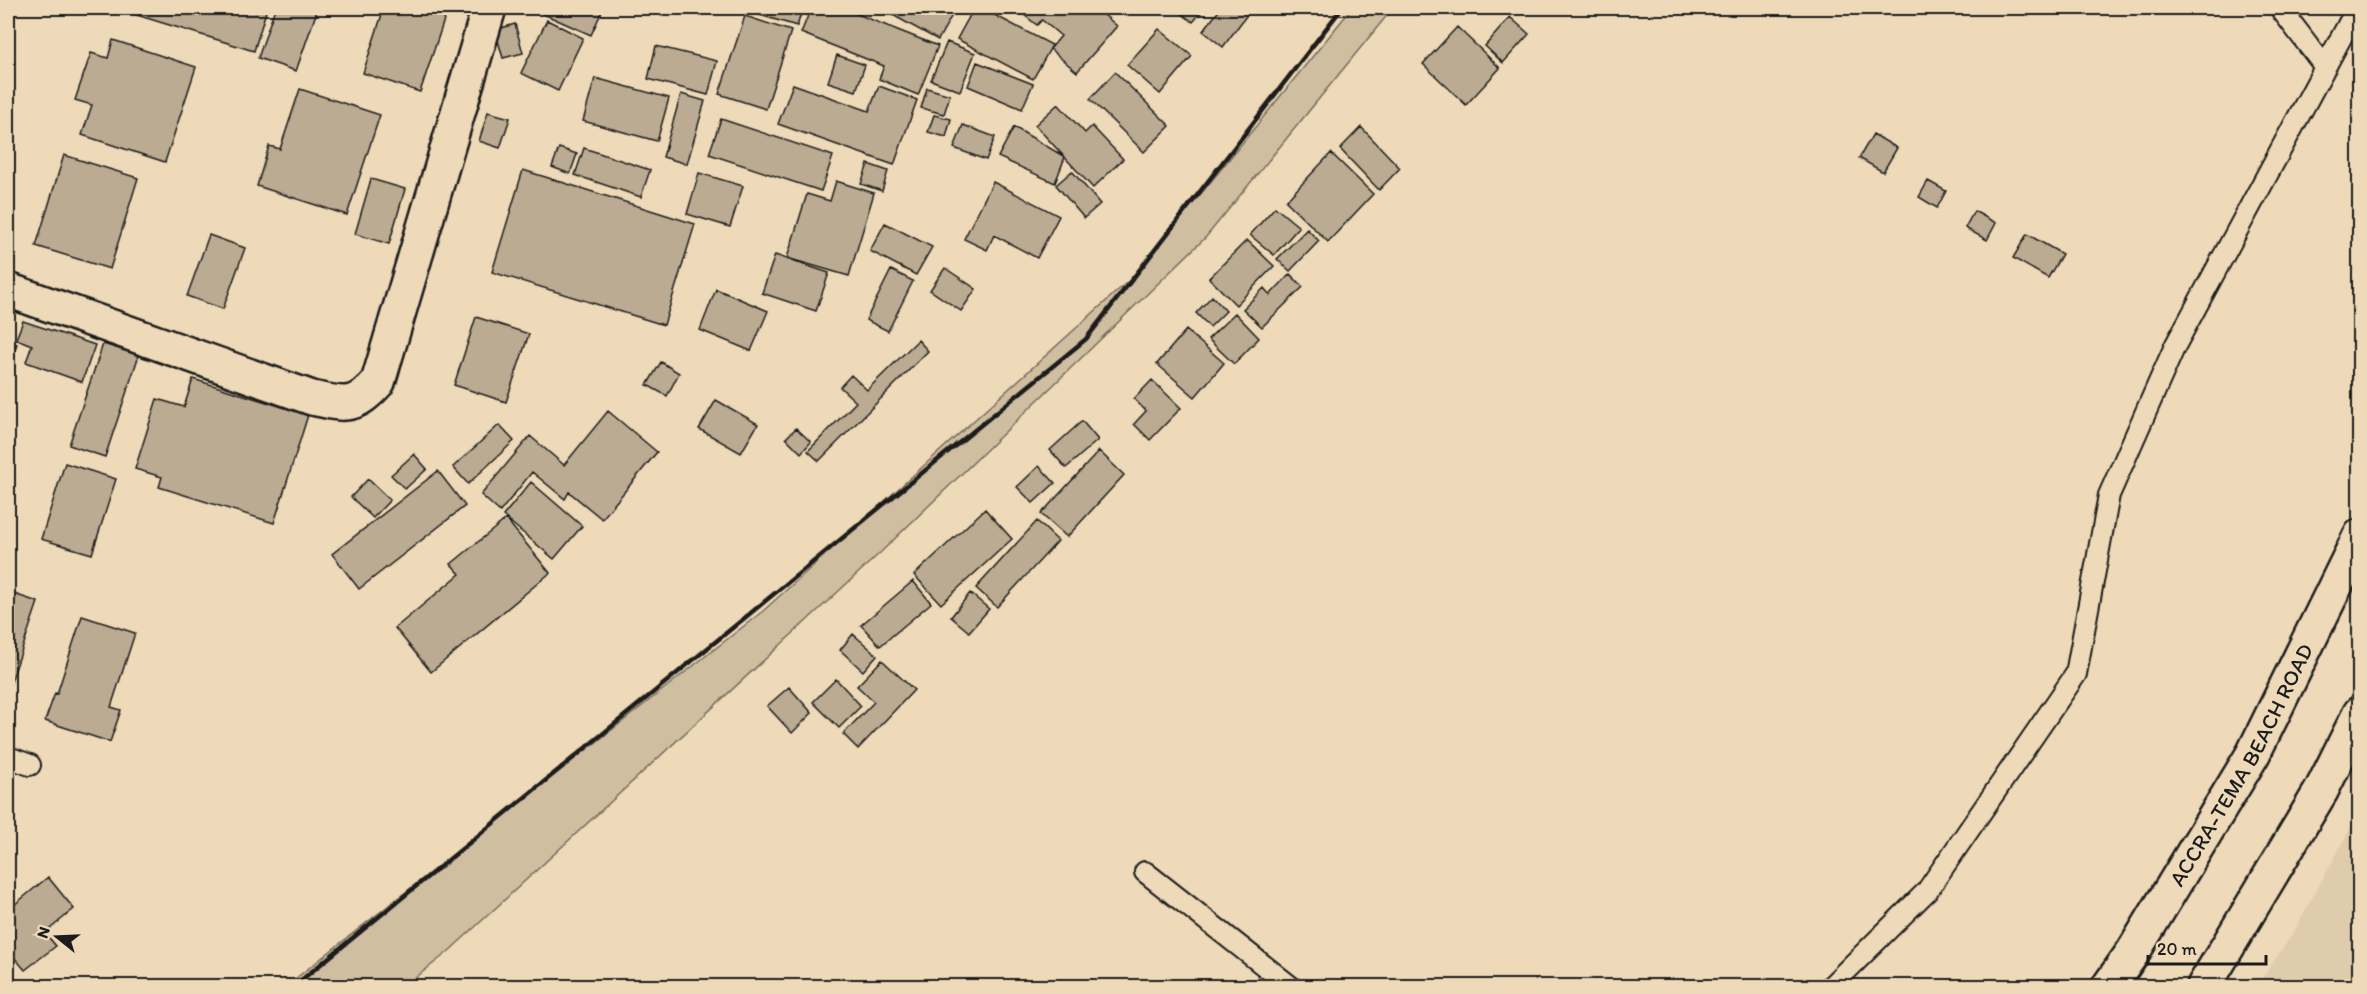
<svg xmlns="http://www.w3.org/2000/svg" width="2367" height="994" font-family="Itim,sans-serif">
	<style>
		.built { fill: #deccad }
		.green { fill: #d0bea1; stroke: #766d5e; stroke-width: 1.5 }
		.building { fill: #baab92; stroke: #1c1c1c; stroke-width: 1.5 }
		.lines { fill: none; stroke-linecap: round; stroke-linejoin: round }
		.lane-casing { stroke: #1c1c1c; stroke-width: 24 }
		.street-casing { stroke: #1c1c1c; stroke-width: 38 }
		.primary-casing { stroke: #1c1c1c; stroke-width: 38 }
		.lane { stroke: #eedab8; stroke-width: 20 }
		.street { stroke: #eedab8; stroke-width: 33 }
		.primary { stroke: #eedab8; stroke-width: 33 }
		.rail { stroke: #1c1c1c; stroke-width: 4.5 }
		.labels { text-anchor: middle; stroke-width: 5; stroke-linejoin: round; paint-order: stroke }
		.street-label { font-size: 22px; fill: #1c1c1c; stroke: #eedab8 }
	</style>
	<rect width="100%" height="100%" fill="#eedab8"/>
	<filter id="ink" filterUnits="userSpaceOnUse"><feTurbulence type="fractalNoise" baseFrequency=".0167" numOctaves="2"/><feDisplacementMap in="SourceGraphic" scale="12" xChannelSelector="R" yChannelSelector="G"/><feConvolveMatrix kernelMatrix="1 2 1 2 8 2 1 2 1" color-interpolation-filters="sRGB"/></filter>
	<g filter="url(#ink)">
		<!-- built -->
		<path class="built" d="M2359,813V986H2257L2293,933Z"/>
		<!-- green -->
		<path class="green" d="M1352,8H1393L1206,237L881,552L448,952L405,986H286L763,611L1135,275Z"/>
		<!-- building -->
		<path class="building" d="M114,8H267L254,51Z
			M275,8H318L296,71L258,58Z
			M384,8H425L446,14L420,92L363,73Z
			M530,8H595L602,11L591,35Z
			M747,8H803L797,26L746,11Z
			M811,8H842L938,46L918,95L879,79L884,66L801,33Z
			M880,8H956L938,40Z
			M974,8H981L1052,45L1033,79L957,39Z
			M1015,8H1096L1117,26L1077,72L1050,49L1061,36L1042,20L1037,25Z
			M1174,8H1205L1193,22Z
			M1221,8H1252L1223,47L1203,31Z
			M745,16L791,31L766,109L719,94Z
			M1510,17L1529,34L1503,63L1485,46Z
			M547,20L583,38L558,91L521,73Z
			M515,24L523,53L503,58L495,30Z
			M1457,27L1500,68L1466,105L1423,64Z
			M1159,29L1192,56L1160,94L1127,65Z
			M113,40L196,67L165,162L82,135L92,105L75,100L91,53L108,58Z
			M947,42L975,53L960,91L931,80Z
			M656,46L717,61L708,95L648,79Z
			M837,55L865,65L856,91L828,82Z
			M977,62L1033,84L1022,109L968,86Z
			M1115,72L1170,126L1144,152L1090,99Z
			M595,78L669,98L657,141L583,121Z
			M793,84L869,111L879,86L917,100L894,165L778,124Z
			M927,88L950,95L944,114L921,108Z
			M300,89L380,115L347,215L257,186L269,146L280,149Z
			M681,94L705,101L687,164L663,157Z
			M1058,104L1085,133L1092,126L1123,159L1093,188L1035,125Z
			M488,112L510,118L500,148L479,141Z
			M934,115L951,119L946,137L928,132Z
			M721,119L833,156L821,191L709,154Z
			M963,125L995,137L986,160L954,148Z
			M1014,127L1065,157L1055,183L998,157Z
			M1361,127L1400,168L1379,190L1340,149Z
			M1873,134L1897,148L1883,172L1859,158Z
			M559,148L577,154L570,174L552,167Z
			M584,148L650,170L641,197L575,175Z
			M1331,153L1373,194L1328,242L1286,201Z
			M64,155L138,178L110,269L36,246Z
			M868,164L888,171L882,191L861,184Z
			M523,170L695,224L664,325L492,272Z
			M1072,171L1100,204L1084,218L1056,185Z
			M699,173L743,186L730,227L687,214Z
			M371,179L405,189L389,244L355,234Z
			M836,181L874,193L849,276L787,258L807,194L830,201Z
			M1928,181L1946,191L1937,208L1919,197Z
			M993,182L1059,216L1037,258L994,235L987,250L964,239Z
			M1275,207L1299,227L1274,255L1250,235Z
			M1974,211L1996,223L1987,240L1965,228Z
			M885,223L932,247L916,275L870,251Z
			M1307,229L1319,241L1290,271L1277,259Z
			M2027,234L2062,254L2048,278L2013,258Z
			M209,235L245,248L223,309L187,296Z
			M1247,240L1274,266L1236,305L1209,278Z
			M775,255L829,273L816,311L762,293Z
			M945,268L976,289L961,311L930,290Z
			M891,270L913,281L888,331L866,320Z
			M1290,274L1303,287L1262,327L1243,309L1264,288L1270,295Z
			M716,289L768,311L751,351L700,330Z
			M1212,296L1226,311L1210,327L1196,313Z
			M1235,313L1259,338L1234,364L1208,339Z
			M476,317L529,334L506,402L454,385Z
			M23,321L95,345L82,382L26,362L32,345L16,339Z
			M1186,330L1224,363L1195,397L1157,364Z
			M918,340L928,351L819,461L808,451L856,402L840,387L851,375L867,390Z
			M8,341L17,344L8,369Z
			M103,344L139,355L105,457L69,445Z
			M661,362L679,373L667,396L647,385Z
			M193,379L308,415L274,523L159,487L162,477L135,469L157,399L184,407Z
			M1152,380L1181,408L1150,440L1134,424L1146,411L1134,399Z
			M716,400L758,424L741,453L699,429Z
			M608,411L657,452L602,519L569,492L565,499L532,472L500,512L481,495L530,436L564,465Z
			M1082,421L1098,440L1066,468L1050,450Z
			M499,425L514,441L468,484L453,467Z
			M796,428L811,442L801,453L786,438Z
			M1099,451L1124,475L1067,537L1041,514Z
			M414,454L427,469L405,489L391,475Z
			M65,463L116,479L92,554L41,539Z
			M1039,466L1055,483L1033,503L1017,487Z
			M438,471L465,506L359,589L332,554Z
			M368,479L390,500L373,518L351,497Z
			M531,482L582,526L554,559L503,516Z
			M985,509L1012,539L941,604L914,575Z
			M506,519L550,573L431,672L395,628L460,574L451,564Z
			M1037,521L1058,541L997,607L976,588Z
			M913,581L931,603L880,646L861,625Z
			M8,592L38,602L10,685L8,684Z
			M970,593L989,609L969,632L951,617Z
			M82,616L135,633L111,707L121,710L110,742L45,721L55,693L57,694Z
			M853,634L877,655L863,671L840,650Z
			M882,660L914,690L858,749L843,734L874,702L857,686Z
			M836,679L861,706L839,728L813,702Z
			M789,687L812,713L792,733L767,706Z
			M48,877L74,909L45,933L56,946L25,970L14,957L8,963V910Z"/>
		<g class="lines">
			<defs>
				<path id="lane" d="M2280,8L2325,67
					M8,757L30,765
					M1145,872L1290,986
					M1831,986L1927,891L2076,674L2109,495L2175,346L2357,8"/>
				<path id="street" d="M8,290L312,398C345,405 354,409 378,382L489,8"/>
				<g id="primary">
					<path id="s1" d="M2109,986L2133,952L2253,754L2360,536"/>
					<path d="M2204,986L2321,791L2360,713"/>
				</g>
			</defs>
			<!-- lane casing -->
			<use href="#lane" class="lane-casing"/>
			<!-- street casing -->
			<use href="#street" class="street-casing"/>
			<!-- primary casing -->
			<use href="#primary" class="primary-casing"/>
			<!-- lane -->
			<use href="#lane" class="lane"/>
			<!-- street -->
			<use href="#street" class="street"/>
			<!-- primary -->
			<use href="#primary" class="primary"/>
			<!-- rail -->
			<path class="rail" d="M294,986L1086,339L1342,8"/>
		</g>
	</g>
	<g class="labels">
		<!-- street labels -->
		<g class="street-label">
			<text dy="8" stroke="none"><textPath href="#s1" startOffset="258">ACCRA-TEMA BEACH ROAD</textPath></text>
		</g>
	</g>
	<!-- margin -->
	<rect width="2367" height="994" fill="none" stroke="#eedab8" stroke-width="30"/>
	<rect x="15" y="15" width="2337" height="964" fill="none" stroke="#1c1c1c" stroke-width="2" filter="url(#ink)"/>
	<!-- north arrow -->
	<g transform="translate(57 937) rotate(288)" stroke="#eedab8" stroke-width="4.5" paint-order="stroke">
	<path d="M0-4.5L10 22L0 15L-10 22Z" fill="#1c1c1c"/>
	<text y="-9" font-size="16" font-weight="bold" text-anchor="middle" fill="#1c1c1c">N</text>
	</g>
	<!-- scale -->
	<path d="M2148 955v9h118v-9" fill="none" stroke="#1c1c1c" stroke-width="3"/>
	<text x="2157" y="955" font-size="18" fill="#1c1c1c" stroke="#eedab8" stroke-width="4.5" paint-order="stroke">20 m</text>
</svg>
